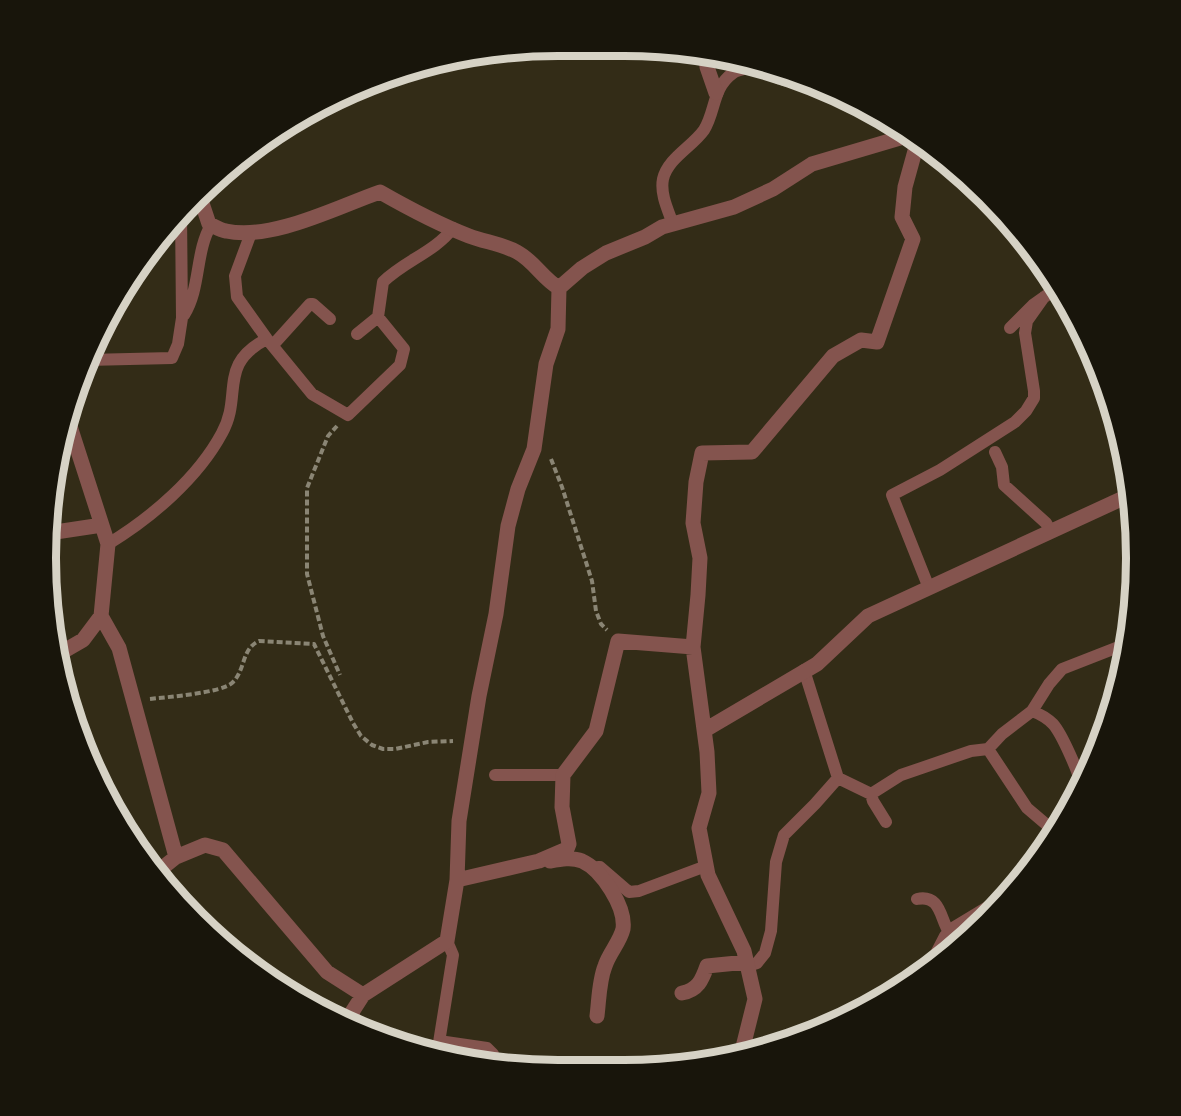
<svg xmlns="http://www.w3.org/2000/svg" width="1181" height="1116" font-family="'Titillium Web',sans-serif">
	<style>
		.lines { fill: none; stroke-linecap: round; stroke-linejoin: round }
		.path { stroke: #8a8574; stroke-width: 4; stroke-dasharray: 6 3; stroke-linecap: butt }
		.lane { stroke: #84544e; stroke-width: 12 }
		.street { stroke: #84544e; stroke-width: 15 }
		.rim { fill: none; stroke: #d6d2c5; stroke-width: 8 }
	</style>
	<rect width="100%" height="100%" fill="#332c17"/>
	<g class="lines">
		<!-- path -->
		<path class="path" d="M766,75C781,87 796,87 814,84
			M337,426L328,436L307,488V574L323,636L340,675
			M551,459L562,487L592,581L596,611L601,624L607,630
			M150,699C167,697 221,693 232,683C246,670 241,649 259,641L314,644L353,723L361,736L372,745L383,749H395L428,742L453,741"/>
		<!-- lane -->
		<path class="lane" d="M185,208L203,207
			M673,224C668,210 660,194 663,179C668,158 692,147 704,130C716,111 712,88 733,73C740,68 751,69 758,63
			M251,233L235,276L237,297L267,339L312,394L348,415L400,365L404,349L378,317L383,282C404,261 435,252 453,228
			M184,315C201,288 195,252 211,225
			M1010,328L1033,305L1057,288
			M357,334L378,317
			M273,345L310,304H313L330,319
			M87,360L172,358L178,344L182,318L181,212
			M995,452L1002,467L1004,485L1046,523L1051,532
			M108,544C151,518 198,478 222,433C243,396 217,364 267,339
			M929,588L892,495L940,470L1015,422L1026,411L1034,398V391L1025,333L1027,321L1044,297
			M804,670L838,778L871,794L901,775L971,751L988,749L1027,808L1054,831
			M1032,711L1049,684L1062,669L1126,644
			M988,749L1002,734L1032,711C1040,714 1047,718 1053,724C1062,734 1079,773 1082,787
			M495,775H563
			M871,794L873,801L886,822
			M598,867H600L629,892L639,891L706,866
			M917,899C941,894 940,919 949,932
			M748,966L757,963L765,953L771,931L776,862L784,835L815,804L838,778
			M929,967L945,936L953,928L996,902L1032,867
			M351,1014L356,1019V1029
			M439,1041L487,1048L493,1054L494,1062
			M437,1055L453,955L447,941"/>
		<!-- street -->
		<path class="street" d="M706,54L707,67L716,93
			M202,194V203L209,224C214,226 220,230 226,231C272,241 337,207 380,192C408,208 438,224 469,236C485,242 502,244 517,252C534,261 543,279 559,288
			M559,288L582,268L606,253L645,237L662,227L734,207L773,189L812,164L910,135
			M49,533L102,525
			M101,616L119,648L176,857
			M693,647L698,595L700,558L693,523L696,482L702,453L752,452L833,356L861,340L877,342L913,239L902,217L905,187L918,140
			M57,655L83,640L101,616L108,544L67,417
			M705,730L817,664L868,616L1132,494
			M550,861C561,859 572,857 582,861C602,870 626,907 623,929C620,942 609,953 605,966C599,981 599,1000 597,1016
			M156,873L176,857L205,845L223,850L327,972L363,995
			M457,880L539,861L567,849L569,844L562,807L563,775L596,731L618,641L693,647L707,752L709,793L699,828L708,875L744,951L755,999L741,1055
			M682,993C698,990 702,980 707,966L747,962
			M345,1023L363,995L447,941L457,880L459,821L479,696L496,614L508,526L518,489L534,449L546,364L558,329L559,288"/>
	</g>
	<!-- crop -->
	<path d="M0 0H1181V1116H0ZM558 56H624A502 502 0 0 1 1126 558V558A502 502 0 0 1 624 1060H558A502 502 0 0 1 56 558V558A502 502 0 0 1 558 56Z" fill="#18150b" fill-rule="evenodd"/>
	<path class="rim" d="M558 56H624A502 502 0 0 1 1126 558V558A502 502 0 0 1 624 1060H558A502 502 0 0 1 56 558V558A502 502 0 0 1 558 56Z"/>
</svg>
